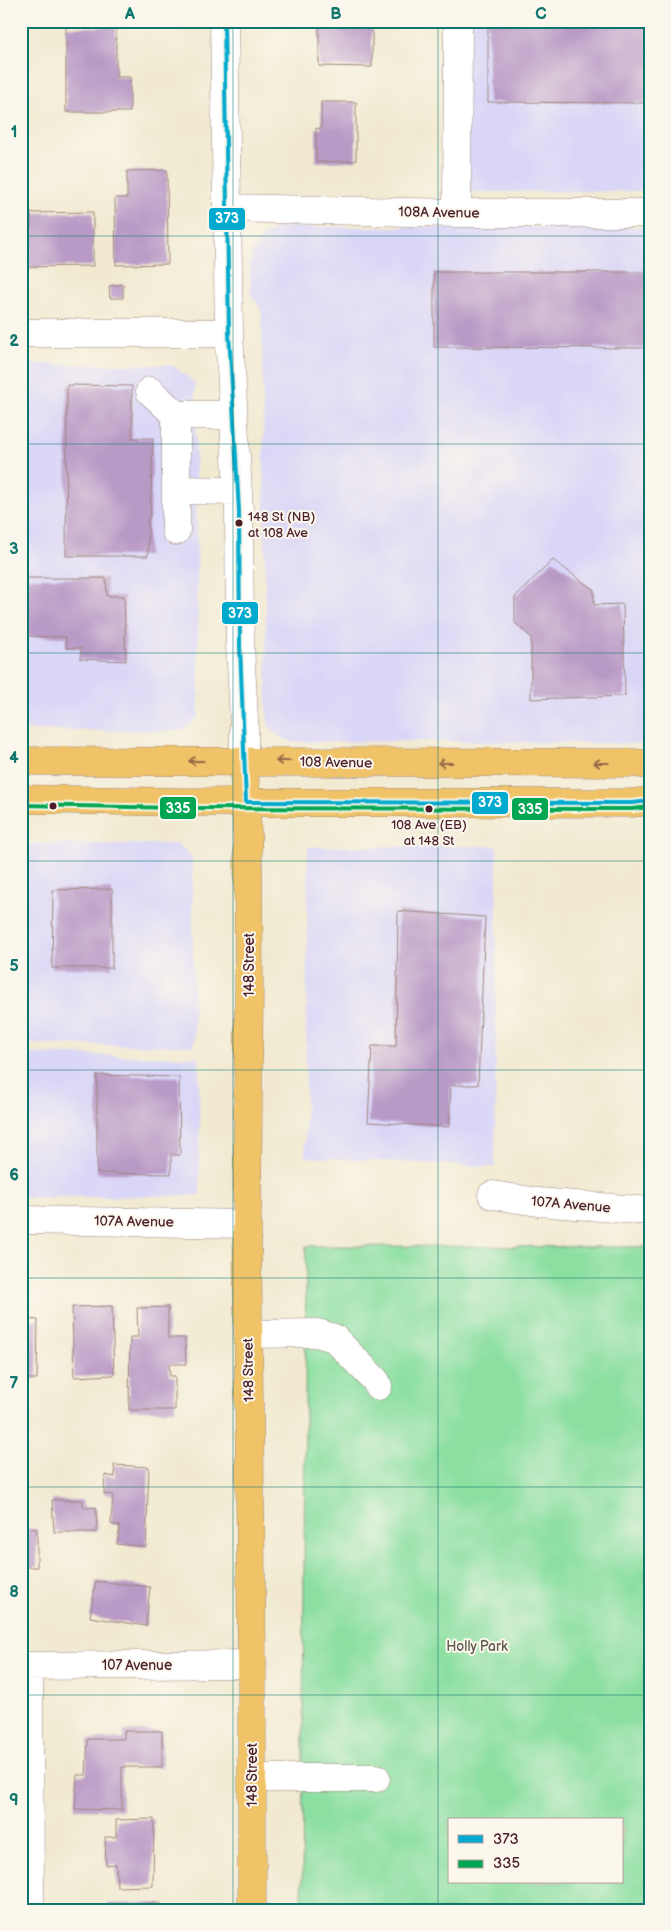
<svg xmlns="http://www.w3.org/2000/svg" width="671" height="1931" font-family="'Balsamiq Sans',sans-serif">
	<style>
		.built { fill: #dad6f7 }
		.green { fill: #8bdfa1; stroke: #6a7f66; fill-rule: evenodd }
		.building { fill: #b99ac6 }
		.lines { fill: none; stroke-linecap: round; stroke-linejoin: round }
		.minor-casing { stroke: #9e847e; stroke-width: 29 }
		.major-casing { stroke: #9e847e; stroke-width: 29 }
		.minor { stroke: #fff; stroke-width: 28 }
		.major { stroke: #f0c369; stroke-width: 28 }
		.bus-1-casing { stroke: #fbf7ec; stroke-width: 8 }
		.bus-2-casing { stroke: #fbf7ec; stroke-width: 8 }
		.bus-1 { stroke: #00a9ce; stroke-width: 4 }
		.bus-2 { stroke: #00a651; stroke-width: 4 }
		.oneway { stroke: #956947 }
		.grid { fill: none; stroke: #0f766e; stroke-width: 1; stroke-opacity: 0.55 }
		.bus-dot { fill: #4a1f2b; stroke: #fbf7ec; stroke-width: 2 }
		.labels { text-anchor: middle; stroke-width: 4; stroke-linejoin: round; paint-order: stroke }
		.bus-label { font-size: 13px; fill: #4a1f2b; stroke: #fbf7ec; text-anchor: start }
		.street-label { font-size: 14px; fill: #4a1f2b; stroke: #fbf7ec }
		.park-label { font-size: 14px; fill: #5e594e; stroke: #fbf7ec }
		.line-badge { stroke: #fbf7ec; stroke-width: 2 }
		.badge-label { font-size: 14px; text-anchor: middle; font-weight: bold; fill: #fff }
		.neatline { fill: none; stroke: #0f766e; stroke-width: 2 }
		.grid-label { font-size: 16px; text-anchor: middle; font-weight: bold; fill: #0f766e }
	</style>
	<rect width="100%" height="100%" fill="#fbf7ec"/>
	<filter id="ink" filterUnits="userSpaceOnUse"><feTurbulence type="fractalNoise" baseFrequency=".02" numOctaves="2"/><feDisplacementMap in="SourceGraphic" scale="10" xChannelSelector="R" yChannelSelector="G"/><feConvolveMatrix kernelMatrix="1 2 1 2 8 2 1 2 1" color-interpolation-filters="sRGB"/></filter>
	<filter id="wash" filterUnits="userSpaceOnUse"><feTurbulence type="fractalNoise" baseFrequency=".0096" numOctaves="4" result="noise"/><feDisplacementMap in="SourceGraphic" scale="20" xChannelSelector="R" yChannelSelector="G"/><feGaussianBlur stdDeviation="1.12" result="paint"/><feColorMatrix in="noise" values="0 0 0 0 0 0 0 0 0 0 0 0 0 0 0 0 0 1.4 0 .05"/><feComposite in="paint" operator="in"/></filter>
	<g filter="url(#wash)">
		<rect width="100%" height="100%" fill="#f1ead1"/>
		<!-- built -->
		<path class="built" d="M465,21H650V191L464,192Z
			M293,227H650V744L431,741L294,742L282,738L275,733L269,726L267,716L262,316L260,307L251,296L250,263L253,252L262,237L278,228Z
			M21,364L172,365L195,383L199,716L182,731L21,730Z
			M21,844H178L192,857L194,1046L21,1044Z
			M497,846L495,1167L305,1157L308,847Z
			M21,1054L199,1057L200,1195L21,1198Z"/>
		<!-- green -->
		<path class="green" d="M306,1246L650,1247V1910H302ZM450,1820H622V1882H450Z"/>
		<g id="blocks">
			<!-- building -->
			<path class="building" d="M319,21H372V67L319,66Z
				M488,21H650V103L488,102Z
				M66,27H116V77H130V112H66Z
				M321,102H356V161L316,162V128L321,129Z
				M167,170L168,264L116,265L115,198H127V171Z
				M93,212V266L21,267V228H31V213Z
				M434,272H650V348L434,347Z
				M123,284V298H110L109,286Z
				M67,385L132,386V438H153L150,518H148V556H66Z
				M553,560L594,590V605L623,604L625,696L531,699V637L515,623V597Z
				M21,578H106L107,596H124L126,661L80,659L81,648H66V637L21,636Z
				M112,889V968H52L53,890Z
				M398,911L485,917L478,1085H451L449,1127L368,1122L372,1046H396Z
				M97,1075L179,1077L180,1155H171V1174L97,1173Z
				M112,1306L114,1375L74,1377L72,1307Z
				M168,1307V1338H185L186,1364H169L170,1376H175V1410H129L130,1337H138L137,1308Z
				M21,1319L38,1320L37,1379H21Z
				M114,1465L149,1467L146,1547L117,1544L120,1526L111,1524L113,1495L104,1494L105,1475L115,1477Z
				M52,1500H82L84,1508L96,1507L97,1532H54Z
				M21,1528L37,1529V1567H21Z
				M96,1581L150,1587L146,1626L90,1617Z
				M124,1731H162V1767H122V1810L75,1809L77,1775H86L88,1739H124Z
				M154,1819L153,1886L117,1887L116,1864L106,1865L105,1837H116V1820Z
				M161,1903V1910H108V1904Z"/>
		</g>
	</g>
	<g filter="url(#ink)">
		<use href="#blocks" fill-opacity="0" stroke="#9e847e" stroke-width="1"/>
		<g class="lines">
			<defs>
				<path id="minor" d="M224,21L229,333L239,511L240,645L244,720V761
					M228,208L457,213H650
					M457,213L458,21
					M21,333H229
					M150,391L176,415
					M176,490L237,491
					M176,531V415H233
					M492,1195L538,1202L650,1211
					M21,1220L247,1224
					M248,1334L317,1333L334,1338L376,1381L378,1386
					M21,1666L252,1664
					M29,1666L30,1910
					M252,1778H376"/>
				<path id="major" d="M21,761L634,763L650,765
					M244,761L248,855L249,985L247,1224L252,1664V1910
					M21,799L181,802L632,803L650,801"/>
			</defs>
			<!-- minor casing -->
			<use href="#minor" class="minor-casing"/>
			<!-- major casing -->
			<use href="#major" class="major-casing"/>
			<!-- minor -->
			<use href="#minor" class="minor"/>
			<!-- major -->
			<use href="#major" class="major"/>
			<defs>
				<path id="bus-1" d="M224,21L229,333L239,511L240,645L246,802L632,803L650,801"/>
				<path id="bus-2" d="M21,805L181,808L632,809L650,807"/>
			</defs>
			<!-- bus-1 casing -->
			<use href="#bus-1" class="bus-1-casing"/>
			<!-- bus-2 casing -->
			<use href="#bus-2" class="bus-2-casing"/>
			<!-- bus-1 -->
			<use href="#bus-1" class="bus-1"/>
			<!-- bus-2 -->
			<use href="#bus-2" class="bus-2"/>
		</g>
		<!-- one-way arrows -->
		<defs><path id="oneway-shaft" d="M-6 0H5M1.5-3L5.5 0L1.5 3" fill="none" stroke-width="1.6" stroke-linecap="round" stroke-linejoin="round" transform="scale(1.25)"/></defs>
		<g class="oneway">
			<use href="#oneway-shaft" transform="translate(196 761) rotate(180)"/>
			<use href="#oneway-shaft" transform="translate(283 761) rotate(-180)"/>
			<use href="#oneway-shaft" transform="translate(445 763) rotate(-180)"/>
			<use href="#oneway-shaft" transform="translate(601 763) rotate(-180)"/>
		</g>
	</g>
	<!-- grid -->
	<path class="grid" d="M233,21V1910M438,21V1910M21,236H650M21,444H650M21,653H650M21,861H650M21,1070H650M21,1278H650M21,1487H650M21,1695H650"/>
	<!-- markers -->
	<g class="bus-dot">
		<circle cx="239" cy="523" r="4.5"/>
		<circle cx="53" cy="806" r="4.5"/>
		<circle cx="429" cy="809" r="4.5"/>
	</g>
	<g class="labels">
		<!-- bus labels -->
		<g class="bus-label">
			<text x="248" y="521">148 St (NB)<tspan x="248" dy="16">at 108 Ave</tspan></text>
			<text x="429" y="829" text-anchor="middle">108 Ave (EB)<tspan x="429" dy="16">at 148 St</tspan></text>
		</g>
		<!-- street labels -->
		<g class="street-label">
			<text transform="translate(439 212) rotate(1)" y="5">108A Avenue</text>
			<text transform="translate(336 762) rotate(1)" y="5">108 Avenue</text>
			<text transform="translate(249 965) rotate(-90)" y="5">148 Street</text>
			<text transform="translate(571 1204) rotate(5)" y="5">107A Avenue</text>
			<text transform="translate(134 1221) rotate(1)" y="5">107A Avenue</text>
			<text transform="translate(248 1370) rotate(-91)" y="5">148 Street</text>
			<text x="137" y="1670">107 Avenue</text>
			<text transform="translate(252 1775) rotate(-90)" y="5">148 Street</text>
		</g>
		<!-- park labels -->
		<g class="park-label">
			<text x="477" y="1651">Holly Park</text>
		</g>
	</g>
	<g class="line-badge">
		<rect x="208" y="207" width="38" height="24" rx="5" fill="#00a9ce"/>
		<rect x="221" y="601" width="38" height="24" rx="5" fill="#00a9ce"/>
		<rect x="471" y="791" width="38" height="24" rx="5" fill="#00a9ce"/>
		<rect x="159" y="796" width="38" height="24" rx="5" fill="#00a651"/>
		<rect x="511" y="797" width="38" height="24" rx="5" fill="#00a651"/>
	</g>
	<g class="badge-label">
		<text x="227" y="223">373</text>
		<text x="240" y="618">373</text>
		<text x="490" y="807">373</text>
		<text x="178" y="813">335</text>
		<text x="530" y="814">335</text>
	</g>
	<!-- margin -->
	<rect width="671" height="1931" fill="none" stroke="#fbf7ec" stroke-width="55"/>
	<!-- legend -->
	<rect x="448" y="1818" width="175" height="65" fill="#fbf7ec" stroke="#b4a19f"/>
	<rect x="458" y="1835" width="25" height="8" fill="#00a9ce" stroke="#b4a19f"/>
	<text x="493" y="1844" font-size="15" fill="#4a1f2b">373</text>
	<rect x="458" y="1860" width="25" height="8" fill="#00a651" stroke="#b4a19f"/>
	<text x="493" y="1868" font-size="15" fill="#4a1f2b">335</text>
	<rect x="28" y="28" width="616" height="1876" class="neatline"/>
	<g class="grid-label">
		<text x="130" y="19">A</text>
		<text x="336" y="19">B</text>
		<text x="541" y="19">C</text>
		<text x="14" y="137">1</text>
		<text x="14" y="346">2</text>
		<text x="14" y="554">3</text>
		<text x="14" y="763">4</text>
		<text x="14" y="971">5</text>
		<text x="14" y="1180">6</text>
		<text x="14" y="1388">7</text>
		<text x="14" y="1597">8</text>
		<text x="14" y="1805">9</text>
	</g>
</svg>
